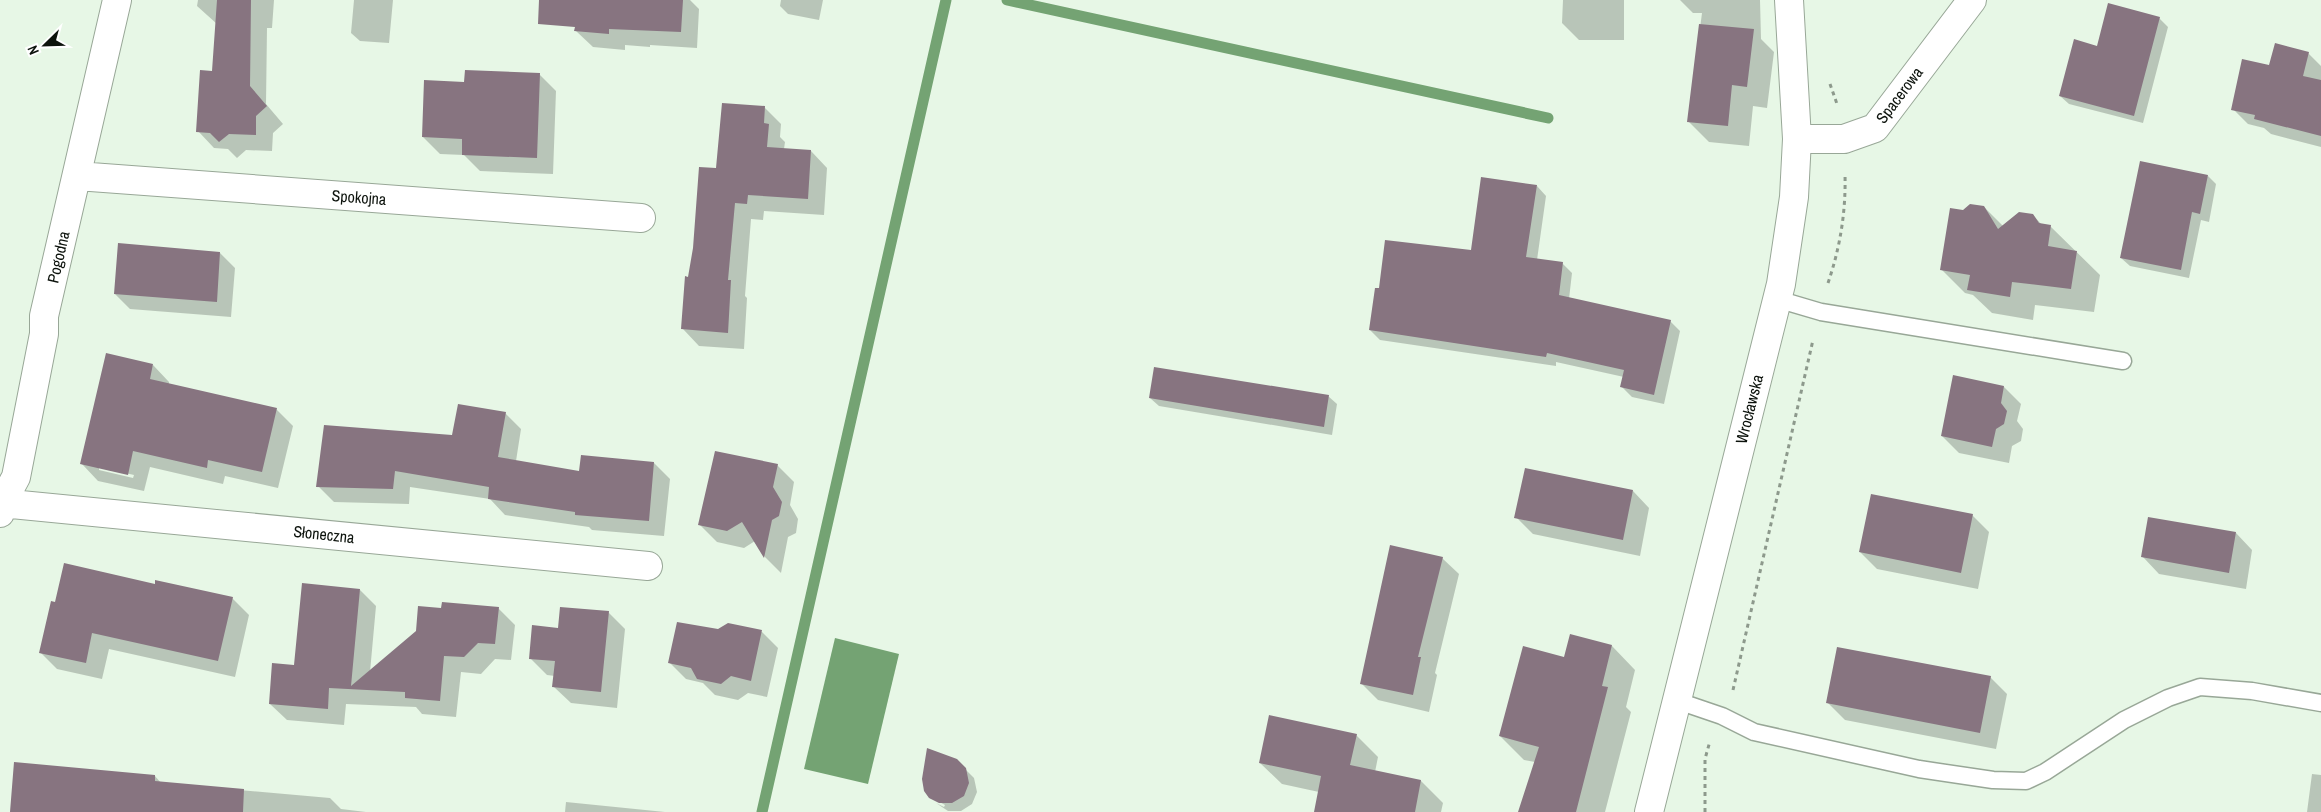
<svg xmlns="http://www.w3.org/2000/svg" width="2321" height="812" font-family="'Archivo Narrow',sans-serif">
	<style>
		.water { fill: #74a373 }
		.shadow { fill: #0003; fill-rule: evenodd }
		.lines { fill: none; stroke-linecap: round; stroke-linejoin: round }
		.stream { stroke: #74a373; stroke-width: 11 }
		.building { fill: #877480 }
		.lane-casing { stroke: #98a797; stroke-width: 19 }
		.street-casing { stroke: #98a797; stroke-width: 30 }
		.secondary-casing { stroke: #98a797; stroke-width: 30 }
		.path { stroke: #8d998c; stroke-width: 3; stroke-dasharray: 4 4; stroke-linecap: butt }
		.lane { stroke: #fff; stroke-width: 16 }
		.street { stroke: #fff; stroke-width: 28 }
		.secondary { stroke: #fff; stroke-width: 28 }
		.labels { text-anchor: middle; stroke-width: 4.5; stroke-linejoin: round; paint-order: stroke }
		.street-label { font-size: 16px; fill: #0d130d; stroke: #fff }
	</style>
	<rect width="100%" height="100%" fill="#e7f7e6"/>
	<!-- water -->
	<path class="water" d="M835,638L899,654L868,784L804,769Z"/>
	<!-- shadow -->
	<path class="shadow" d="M198,0H274L272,28H267L266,104L283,124L273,133L272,151L246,150L237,158L228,149L214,148L198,131L214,72L217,24L197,6Z
		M354,0H393L389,43L360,41L351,33Z
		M559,0H690L699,9L697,48L650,45V47L625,45V50L593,47L576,31V26Z
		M781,0H823L819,20L788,14L780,6Z
		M1563,0H1624V40H1579L1562,23Z
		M1680,0H1760L1761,39L1774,52L1767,108L1753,106L1749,146L1709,142L1688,121L1702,13H1693Z
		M2159,18L2168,27L2143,123L2069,104L2060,96L2097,47Z
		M2308,53L2321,66V147L2271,134L2264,128L2248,124L2233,109L2270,66Z
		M539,74L556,91L553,174L480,171L464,155L440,154L423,137L466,83Z
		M764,107L781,124L780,137L785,142L784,149L811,151L827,168L824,215L764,211L763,220L751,219L745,296L747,298L744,349L699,346L683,329L689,278L717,170Z
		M2208,176L2216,184L2209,222L2201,220L2189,278L2130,266L2121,258Z
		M1537,186L1546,196L1537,260L1562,263L1572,273L1569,299L1670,321L1680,331L1664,404L1632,397L1622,387L1624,377L1556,362V366L1380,340L1370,330L1380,290L1472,252Z
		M1984,207L2003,226L2033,215L2042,225L2050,226L2100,275L2094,312L2035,305L2033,320L1992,313L1973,295L1965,293L1942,270L1963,211Z
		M220,253L235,268L231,317L130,309L115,294Z
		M153,365L169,382V385L276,409L293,426L278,488L225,476L223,484L150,467L144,491L98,481L82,464ZM99,467L134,475L133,478L99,470Z
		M1954,377L2004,387L2021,404L2017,421L2023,429L2021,441L2012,446L2009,463L1959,453L1942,436Z
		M1328,396L1337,404L1332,435L1159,406L1150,398Z
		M505,413L521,429L516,461L580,472L654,463L670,479L664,536L592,530L589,527L505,515L490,499L410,487L409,504L334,502L318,486L454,437Z
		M777,465L794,482L790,505L798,519L796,533L788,537L781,573L765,557L755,541L744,548L717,542L700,525Z
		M1633,491L1649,508L1640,556L1533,534L1516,517Z
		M1972,515L1989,532L1978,589L1877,569L1860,552Z
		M2236,533L2252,550L2246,589L2159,574L2143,557Z
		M1442,558L1459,574L1435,673L1437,675L1429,712L1378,700L1361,683Z
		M156,585L232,598L249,615L235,677L109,649L102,679L57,669L41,653L56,603Z
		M360,590L376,606L370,672L442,609L498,608L515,625L511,660L495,659L481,674L461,672L456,717L422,714L416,707L346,704L344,725L287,720L270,704Z
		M608,612L625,629L617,708L571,703L554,687L555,676L547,675L530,658L559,629Z
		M718,631L762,632L778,648L767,697L748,693L738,700L715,695L703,683L686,679L669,662Z
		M1612,646L1635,670L1626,707L1631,712L1605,812H1519L1535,762L1524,760L1500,736L1564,658Z
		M1990,677L2007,694L1996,749L1845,720L1828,703Z
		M1356,735L1378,757L1375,772L1421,781L1443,803L1441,812H1315L1319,792L1282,784L1260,763Z
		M957,761L974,778L977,792L972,804L961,811H948L936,803L944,807L945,805L932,798Z
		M2312,774L2321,775V812H2307Z
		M155,776L161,783L330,798L341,809L366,812H11Z
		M566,802L665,812H565Z"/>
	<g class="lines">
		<!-- stream -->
		<path class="stream" d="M1007,0L1548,118
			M762,812L946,0"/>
	</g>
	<!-- building -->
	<path class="building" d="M217,0H251L250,86L267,106L256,116V135L229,134L219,142L210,133L196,132L200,70L212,71Z
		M539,0H683L681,32L609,29V34L574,31L575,27L538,24Z
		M2108,3L2160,17L2134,116L2059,96L2074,39L2097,46Z
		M1699,24L1754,29L1747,87L1732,85L1728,126L1687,122Z
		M2275,43L2309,52L2303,76L2321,80V136L2254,119L2255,115L2231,110L2242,59L2269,65Z
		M465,70L540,73L537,158L462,155V139L422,137L424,80L464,82Z
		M722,103L765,106L764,123L769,124L767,147L811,150L808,199L748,195L747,204L735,203L728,280H731L728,333L681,329L685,276L688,277L693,248L699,167L716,168Z
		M2140,161L2208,175L2200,214L2192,212L2181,270L2120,258Z
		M1481,177L1537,185L1526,257L1563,262L1559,295L1671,320L1654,395L1620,387L1624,370L1547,353L1546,357L1369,330L1375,288H1379L1385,240L1471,250Z
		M1970,204L1984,206L1998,229L2019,212L2033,214L2039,223L2051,225L2048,246L2077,251L2071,289L2012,282L2010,297L1967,290L1970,275L1940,270L1950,208L1963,210Z
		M118,243L220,252L217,302L114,294Z
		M106,353L153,364L150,379L277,408L262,472L208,460L207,468L133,451L128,475L80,464Z
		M1154,367L1329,395L1324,427L1149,398Z
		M1953,375L2004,386L2001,403L2007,411L2004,424L1996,429L1992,447L1941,436Z
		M458,404L506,412L498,457L579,471L581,455L654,462L649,521L575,515V512L488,499L489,487L395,471L393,489L316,487L324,425L452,435Z
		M715,451L778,464L773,487L782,502L779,516L772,520L764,558L742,522L727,531L698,525Z
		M1525,468L1633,490L1623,540L1514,518Z
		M1871,494L1973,514L1961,573L1859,552Z
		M2148,517L2236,532L2229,573L2141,557Z
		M1390,545L1443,557L1418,657H1421L1413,695L1360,684Z
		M64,563L155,584V580L233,597L218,661L92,633L86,663L39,653L51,601L55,602Z
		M302,583L360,589L351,686L416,631L418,606L441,608L442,602L499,607L495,644L478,643L464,657L444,656L440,701L405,698V692L329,688L328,709L269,704L272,663L294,665Z
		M560,607L609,611L601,692L552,687L555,661L529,659L532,625L558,628Z
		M677,622L718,629L728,623L762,630L751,681L731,676L721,684L697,679L691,668L668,663Z
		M1570,634L1612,645L1602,686L1608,687L1576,812H1518L1539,747L1499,736L1523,646L1564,657Z
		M1837,647L1991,676L1980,733L1826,703Z
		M1269,715L1357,734L1350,765L1421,780L1415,812H1314L1321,776L1259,763Z
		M927,748L957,759L966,768L969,783L964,796L952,803H939L929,798L924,791L922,779Z
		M14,762L155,775V781L244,789L243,812H10Z"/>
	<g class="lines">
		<defs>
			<path id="lane" d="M1777,299L1821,312L2123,361
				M1678,701L1722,716L1754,732L1919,769L1993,780L2026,781L2045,772L2124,720L2168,698L2200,687L2252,691L2321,703"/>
			<path id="street" d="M1797,139H1844L1875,128L1972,0
				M77,176L641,218
				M0,503L648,566
				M0,513L2,503L16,477L44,334V316L117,0"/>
			<path id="secondary" d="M1649,812L1781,284L1794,197L1797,139L1789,0"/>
		</defs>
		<!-- lane casing -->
		<use href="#lane" class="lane-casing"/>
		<!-- street casing -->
		<use href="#street" class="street-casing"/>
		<!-- secondary casing -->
		<use href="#secondary" class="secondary-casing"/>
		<!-- path -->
		<path class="path" d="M1830,84L1837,104
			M1828,283C1840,248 1846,212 1845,174
			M1733,690L1813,340
			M1705,812V759L1710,741"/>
		<!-- lane -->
		<use href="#lane" class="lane"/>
		<!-- street -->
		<use href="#street" class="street"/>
		<!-- secondary -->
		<use href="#secondary" class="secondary"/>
	</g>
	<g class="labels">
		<!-- street labels -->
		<g class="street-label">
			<text transform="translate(1899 95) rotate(-53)" y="6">Spacerowa</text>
			<text transform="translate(359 197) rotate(4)" y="6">Spokojna</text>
			<text transform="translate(58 257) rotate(-77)" y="6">Pogodna</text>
			<text transform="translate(1749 409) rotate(-76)" y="6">Wrocławska</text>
			<text transform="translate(324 534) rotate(6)" y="6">Słoneczna</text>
		</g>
	</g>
	<!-- north arrow -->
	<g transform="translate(45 45) rotate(247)" stroke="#ffffff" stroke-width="4" paint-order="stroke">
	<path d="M0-4L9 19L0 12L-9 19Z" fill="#0d130d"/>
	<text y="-8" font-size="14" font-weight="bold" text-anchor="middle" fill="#0d130d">N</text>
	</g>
</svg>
